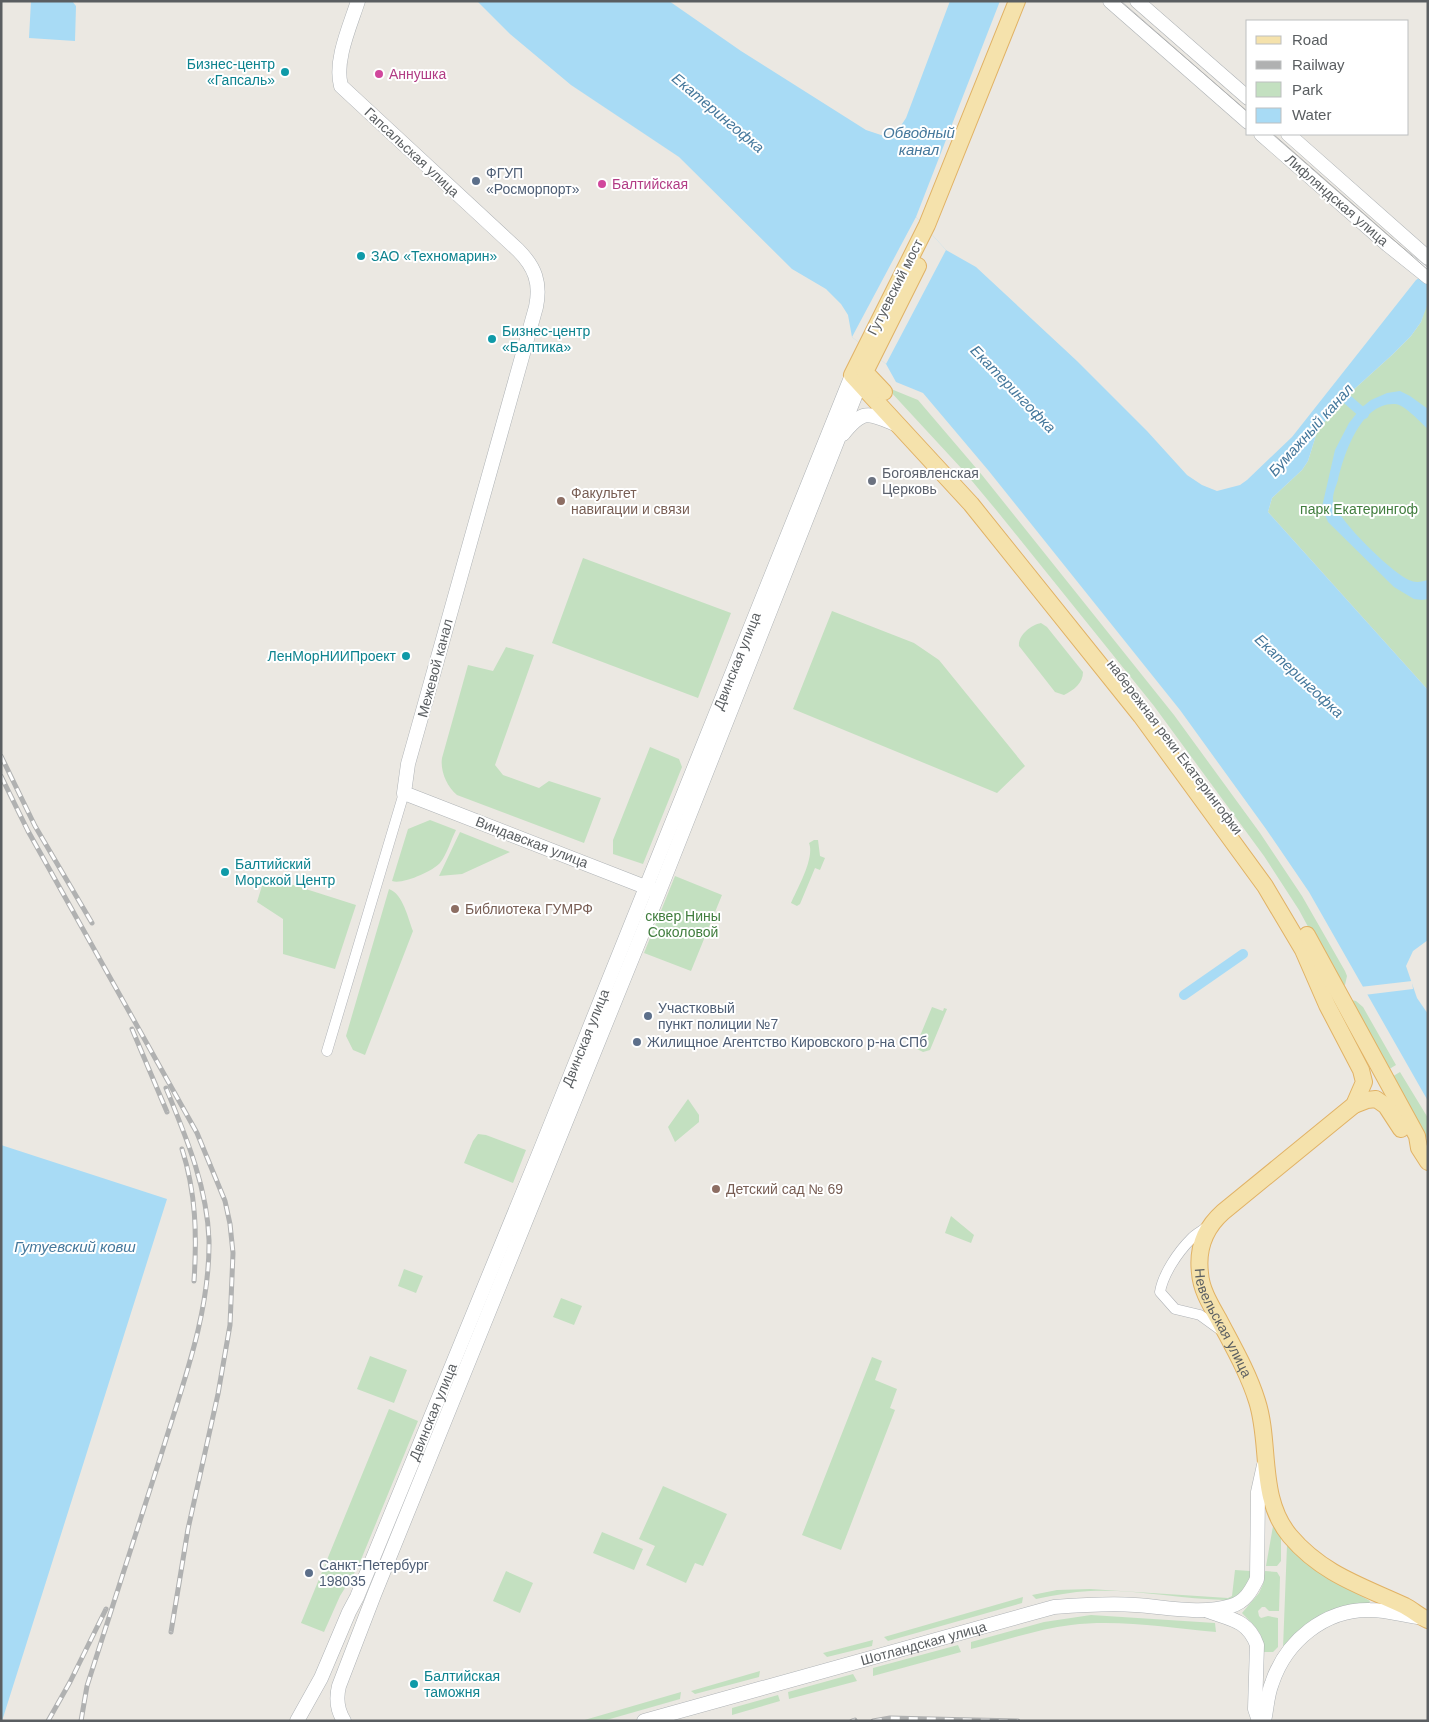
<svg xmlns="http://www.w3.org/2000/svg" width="1429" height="1722" font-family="Helvetica,sans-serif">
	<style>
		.green { fill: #c3e0c0 }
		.water { fill: #a8dbf5 }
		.pier { fill: #ebe8e2 }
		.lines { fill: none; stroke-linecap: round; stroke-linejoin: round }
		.canal { stroke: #a8dbf5; stroke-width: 10 }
		.street-casing { stroke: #afb2b6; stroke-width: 11 }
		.secondary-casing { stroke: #aeb2b5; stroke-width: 15 }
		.primary-casing { stroke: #e1b265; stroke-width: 18 }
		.street { stroke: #fff; stroke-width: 10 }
		.secondary { stroke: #fff; stroke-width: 14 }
		.primary { stroke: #f5e2ac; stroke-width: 16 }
		.tram { stroke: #b0b1b1; stroke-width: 1 }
		.rail-casing { stroke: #b0b1b1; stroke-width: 5 }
		.rail { stroke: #fff; stroke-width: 3; stroke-dasharray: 9; stroke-linecap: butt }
		.culture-dot { fill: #0f9aa8; stroke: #fff; stroke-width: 2 }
		.hotel-dot { fill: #d1479c; stroke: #fff; stroke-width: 2 }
		.service-dot { fill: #5c6f8a; stroke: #fff; stroke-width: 2 }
		.worship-dot { fill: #6b7280; stroke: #fff; stroke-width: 2 }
		.education-dot { fill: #8d6e63; stroke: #fff; stroke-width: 2 }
		.labels { text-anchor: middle; stroke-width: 4; stroke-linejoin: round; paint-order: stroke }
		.culture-label { font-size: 14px; fill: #0d838f; stroke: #fff; text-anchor: start }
		.hotel-label { font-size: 14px; fill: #b23c85; stroke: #fff; text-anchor: start }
		.street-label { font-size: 14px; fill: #5a5e61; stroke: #fff }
		.service-label { font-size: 14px; fill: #4e5e75; stroke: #fff; text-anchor: start }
		.worship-label { font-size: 14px; fill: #5b616d; stroke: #fff; text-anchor: start }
		.education-label { font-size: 14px; fill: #785e54; stroke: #fff; text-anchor: start }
		.park-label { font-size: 14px; fill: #407d3d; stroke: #fff }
		.water-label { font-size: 15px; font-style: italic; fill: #45789c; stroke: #fff }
	</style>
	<rect width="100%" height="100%" fill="#ebe8e2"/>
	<!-- green -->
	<path class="green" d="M1426,306H1428V690L1268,512L1272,498L1302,470L1308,461L1317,432L1340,402L1392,355L1411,336L1421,322Z
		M891,389L918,400L982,475L1174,715L1260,833L1302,896L1345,971L1347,976L1345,985L1339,984L1299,910L1264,856L1154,706L997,511L962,469L889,390Z
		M583,558L731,613L698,698L552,643Z
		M832,611L914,643L939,660L1025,766L997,793L793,709Z
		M1041,623L1047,627L1083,672C1083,683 1074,690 1064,695L1055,692L1019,646C1018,635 1031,625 1041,623Z
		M506,647L534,655L495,765L503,775L539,788L549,781L601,798L584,843L457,795C447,787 440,771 442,758L468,665L493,671Z
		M650,747L679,759L682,767L643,864L613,854V840Z
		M430,820L456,830C451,840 447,854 440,863C433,871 402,885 392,881L408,829Z
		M460,832L510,852L462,874L439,876Z
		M814,840H818L820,856L825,858L820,870L815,868L800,904L797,906L791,903C797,889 815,858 809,843Z
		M265,876L356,905L335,969L283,954V919L257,902Z
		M675,876L722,895L691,971L644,953Z
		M389,889C403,894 408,918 413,931L365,1055L353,1050L346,1036Z
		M1347,999L1356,1001L1363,1007L1396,1065L1386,1071Z
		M932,1007L943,1011L944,1008L947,1009L930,1050L923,1052L915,1048Z
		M1400,1072L1428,1118V1140L1390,1078Z
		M688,1099L699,1115V1122L675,1142L668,1127Z
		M478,1134L486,1135L526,1150L513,1183L464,1163L473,1141Z
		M951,1216L974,1235L971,1243L945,1233Z
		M404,1269L423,1276L416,1293L398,1286Z
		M561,1298L582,1306L574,1325L553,1317Z
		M370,1356L407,1370L394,1403L357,1389Z
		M872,1357L882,1361L875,1380L897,1389L890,1408L895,1410L841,1550L802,1535Z
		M389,1409L418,1421L358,1567L340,1596L324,1632L301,1623Z
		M663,1486L727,1514L703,1566L695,1563L686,1583L646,1565L655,1546L639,1539Z
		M1273,1526L1281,1538V1561L1277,1566H1266Z
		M602,1532L643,1549L634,1570L593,1553Z
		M1287,1545L1324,1575L1370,1601L1369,1603C1330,1604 1308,1620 1283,1648Z
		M1235,1570L1251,1571C1249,1586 1241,1597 1226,1600C1180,1599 1135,1589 1090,1591C1072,1592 1054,1595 1036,1599L1032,1595L1057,1590L1090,1589L1228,1598L1232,1596Z
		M506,1571L533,1583L520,1613L493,1601Z
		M1265,1571L1277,1572L1280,1577L1279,1611H1269L1265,1607H1262L1258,1611L1259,1616L1261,1618L1268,1616L1278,1618V1647L1273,1652H1264C1263,1631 1255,1627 1242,1613L1259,1593L1263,1584Z
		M1023,1597L1022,1603L888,1641L884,1637Z
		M1091,1615L1215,1623L1216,1632C1168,1628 1119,1619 1071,1625C1038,1629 1004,1641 971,1649V1642L1044,1622Z
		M873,1640L872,1646L827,1657L823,1653Z
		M958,1645L961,1652L873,1676V1668Z
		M760,1671L759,1677L695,1694L691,1691Z
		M853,1674L857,1681L789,1699L788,1692Z
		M681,1692L680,1699L603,1721H581Z
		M778,1695L780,1701L732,1715V1708Z"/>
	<!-- water -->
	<path class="water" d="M31,1H72L76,6L75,41L29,38Z
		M477,1H669L741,51L866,130L887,137L896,133L906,118L950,1H1000L916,217L946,250L976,267L1077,361L1147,431L1187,475L1202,485L1217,491L1240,485L1247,480L1292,437L1416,280L1428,271V303L1421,322L1411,336L1392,355L1340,402L1317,432L1308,461L1302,470L1272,498L1268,512L1428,690V940L1413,951L1406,966L1417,998L1428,1014V1101L1309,892L1266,829L1180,710L988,470L923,393L896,382L886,364L852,337L848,315L841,304L826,289L792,269L679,157L571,85L510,34Z
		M1400,391L1410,396L1428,409V429C1421,423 1404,404 1395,404C1361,402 1344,454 1338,480C1336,486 1333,493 1333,499C1332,515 1393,574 1409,580C1415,583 1421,582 1428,580V599L1422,600L1414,599L1394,587L1328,522L1322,507L1335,450L1349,423L1361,408L1371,400L1387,393Z
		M1,1145L167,1199L2,1721H1Z"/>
	<!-- pier -->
	<path class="pier" d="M916,217L946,250L886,364L852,337Z
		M1412,981L1413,989L1364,995L1360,987Z"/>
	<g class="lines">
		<!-- canal -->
		<path class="canal" d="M1340,393L1364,414
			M1184,995L1243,954"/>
		<defs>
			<path id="street" d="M327,1051L404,793
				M1207,1227C1202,1231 1195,1234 1191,1239C1178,1252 1163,1274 1160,1292L1175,1309L1200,1315L1222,1331"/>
			<g id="secondary">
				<path d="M358,1C350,26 334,61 341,86L518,250C535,267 541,283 536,307L426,700L408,764L404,793L653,890"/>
				<path d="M1110,1L1248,122"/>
				<path d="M1137,1L1248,98"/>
				<path d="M1261,134L1388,245L1428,277"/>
				<path d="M1288,134L1428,258"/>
				<path d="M843,434C864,408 869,413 897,425"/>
				<path d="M1208,1611C1230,1619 1248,1620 1257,1645L1255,1709L1259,1721"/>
				<path id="s1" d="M297,1721L321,1678L349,1612L357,1597L540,1151L852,375"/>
				<path d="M344,1721C337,1710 336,1698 339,1686L374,1595L659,892L863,376"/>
				<path id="s2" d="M644,1721L1054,1607C1081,1605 1108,1603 1135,1605C1167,1607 1200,1615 1231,1606C1245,1602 1251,1591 1257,1579L1258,1492L1264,1465"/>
				<path d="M1264,1721C1267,1708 1267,1695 1272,1683C1286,1641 1325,1609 1370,1610C1388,1610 1406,1616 1423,1618"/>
			</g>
			<g id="primary">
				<path id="s3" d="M1017,1L927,225L852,375L971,504L1141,716L1265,886L1303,950L1327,1005L1361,1070L1364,1082L1354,1105L1223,1212C1205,1228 1197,1248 1200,1273C1201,1289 1210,1304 1218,1318C1232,1345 1248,1372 1257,1401C1271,1444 1258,1498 1290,1536C1322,1574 1362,1586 1405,1606C1413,1610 1420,1617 1428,1620"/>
				<path d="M884,392L865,372L918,266"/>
				<path d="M1307,935L1417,1136L1419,1148L1428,1162"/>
				<path d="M1354,1105L1367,1100L1376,1099L1386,1106L1401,1129"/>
			</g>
		</defs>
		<!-- street casing -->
		<use href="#street" class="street-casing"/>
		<!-- secondary casing -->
		<use href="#secondary" class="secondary-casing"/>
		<!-- primary casing -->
		<use href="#primary" class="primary-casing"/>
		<!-- street -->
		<use href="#street" class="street"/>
		<!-- secondary -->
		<use href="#secondary" class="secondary"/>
		<!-- primary -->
		<use href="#primary" class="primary"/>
		<!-- tram -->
		<path class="tram" d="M1120,1L1248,112
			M1273,134L1428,270"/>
		<defs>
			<path id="rail" d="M1,756L35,826L92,923
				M1,776L28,831L197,1133L225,1201L230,1224L233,1253L230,1325L218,1394L188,1529L171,1632
				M132,1029L167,1112
				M182,1149C196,1193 197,1235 194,1281
				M48,1721L70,1682L106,1609
				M81,1721L87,1686C112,1608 137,1530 162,1452C183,1383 210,1313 209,1240C207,1186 186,1137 166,1088
				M852,1721L855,1720
				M873,1721L890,1718L1018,1721"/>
		</defs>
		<!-- rail casing -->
		<use href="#rail" class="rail-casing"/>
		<!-- rail -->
		<use href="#rail" class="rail"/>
	</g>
	<!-- markers -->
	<g class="culture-dot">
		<circle cx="285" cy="72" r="5"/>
		<circle cx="361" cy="256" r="5"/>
		<circle cx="492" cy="339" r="5"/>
		<circle cx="406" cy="656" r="5"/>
		<circle cx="225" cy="872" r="5"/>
		<circle cx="414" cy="1684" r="5"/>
	</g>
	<g class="hotel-dot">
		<circle cx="379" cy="74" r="5"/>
		<circle cx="602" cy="184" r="5"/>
	</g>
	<g class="service-dot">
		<circle cx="476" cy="181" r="5"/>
		<circle cx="648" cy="1016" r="5"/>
		<circle cx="637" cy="1042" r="5"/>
		<circle cx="309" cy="1573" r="5"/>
	</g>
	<circle class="worship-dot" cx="872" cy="481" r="5"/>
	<g class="education-dot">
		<circle cx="561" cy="501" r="5"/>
		<circle cx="455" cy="909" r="5"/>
		<circle cx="716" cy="1189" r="5"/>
	</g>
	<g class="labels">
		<!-- culture labels -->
		<g class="culture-label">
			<text x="275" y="69" text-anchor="end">Бизнес-центр<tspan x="275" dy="16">«Гапсаль»</tspan></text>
			<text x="371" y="261">ЗАО «Техномарин»</text>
			<text x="502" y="336">Бизнес-центр<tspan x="502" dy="16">«Балтика»</tspan></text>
			<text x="396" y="661" text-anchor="end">ЛенМорНИИПроект</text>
			<text x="235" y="869">Балтийский<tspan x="235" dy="16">Морской Центр</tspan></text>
			<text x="424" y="1681">Балтийская<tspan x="424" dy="16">таможня</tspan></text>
		</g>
		<!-- hotel labels -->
		<g class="hotel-label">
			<text x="389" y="79">Аннушка</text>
			<text x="612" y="189">Балтийская</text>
		</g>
		<!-- street labels -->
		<g class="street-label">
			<text transform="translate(412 152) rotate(43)" y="5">Гапсальская улица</text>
			<text transform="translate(1337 200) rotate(41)" y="5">Лифляндская улица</text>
			<text transform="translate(895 287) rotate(-63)" y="5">Гутуевский мост</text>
			<text dy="5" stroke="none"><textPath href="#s1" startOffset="1148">Двинская улица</textPath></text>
			<text transform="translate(435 668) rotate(-75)" y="5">Межевой канал</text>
			<text transform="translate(1175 747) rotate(53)" y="5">набережная реки Екатерингофки</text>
			<text transform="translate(532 842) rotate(21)" y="5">Виндавская улица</text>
			<text dy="5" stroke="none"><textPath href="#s1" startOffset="742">Двинская улица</textPath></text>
			<text dy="5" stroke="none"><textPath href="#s3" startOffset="1604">Невельская улица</textPath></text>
			<text dy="5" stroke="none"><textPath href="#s1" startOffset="338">Двинская улица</textPath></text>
			<text dy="5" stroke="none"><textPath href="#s2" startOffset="290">Шотландская улица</textPath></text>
		</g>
		<!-- service labels -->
		<g class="service-label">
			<text x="486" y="178">ФГУП<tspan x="486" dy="16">«Росморпорт»</tspan></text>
			<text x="658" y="1013">Участковый<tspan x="658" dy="16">пункт полиции №7</tspan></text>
			<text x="647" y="1047">Жилищное Агентство Кировского р-на СПб</text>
			<text x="319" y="1570">Санкт-Петербург<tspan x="319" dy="16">198035</tspan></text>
		</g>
		<!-- worship labels -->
		<g class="worship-label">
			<text x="882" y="478">Богоявленская<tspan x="882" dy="16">Церковь</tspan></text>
		</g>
		<!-- education labels -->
		<g class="education-label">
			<text x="571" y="498">Факультет<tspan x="571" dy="16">навигации и связи</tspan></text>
			<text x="465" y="914">Библиотека ГУМРФ</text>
			<text x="726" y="1194">Детский сад № 69</text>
		</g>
		<!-- park labels -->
		<g class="park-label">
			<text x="1359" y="514">парк Екатерингоф</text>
			<text x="683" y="921">сквер Нины<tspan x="683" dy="16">Соколовой</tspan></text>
		</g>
		<!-- water labels -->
		<g class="water-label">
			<text transform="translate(718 113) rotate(40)" y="5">Екатерингофка</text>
			<text x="919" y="138">Обводный<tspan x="919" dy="17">канал</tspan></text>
			<text transform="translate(1013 389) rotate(46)" y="5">Екатерингофка</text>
			<text transform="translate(1311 430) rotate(-48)" y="5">Бумажный канал</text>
			<text transform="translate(1299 676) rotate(43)" y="5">Екатерингофка</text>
			<text x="75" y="1252">Гутуевский ковш</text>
		</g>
	</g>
	<!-- border -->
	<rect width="1429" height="1722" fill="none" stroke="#5a5e61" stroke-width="5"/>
	<!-- legend -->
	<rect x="1246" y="20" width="162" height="115" fill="#ffffff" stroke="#bdbfc0"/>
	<rect x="1256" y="36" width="25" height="8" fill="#f5e2ac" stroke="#bdbfc0"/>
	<text x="1292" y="45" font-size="15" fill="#5a5e61">Road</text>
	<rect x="1256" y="61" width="25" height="8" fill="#b0b1b1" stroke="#bdbfc0"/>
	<text x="1292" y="70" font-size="15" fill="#5a5e61">Railway</text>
	<rect x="1256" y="82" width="25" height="15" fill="#c3e0c0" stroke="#bdbfc0"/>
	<text x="1292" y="95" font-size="15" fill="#5a5e61">Park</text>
	<rect x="1256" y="108" width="25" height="15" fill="#a8dbf5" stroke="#bdbfc0"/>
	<text x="1292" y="120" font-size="15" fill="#5a5e61">Water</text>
</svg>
